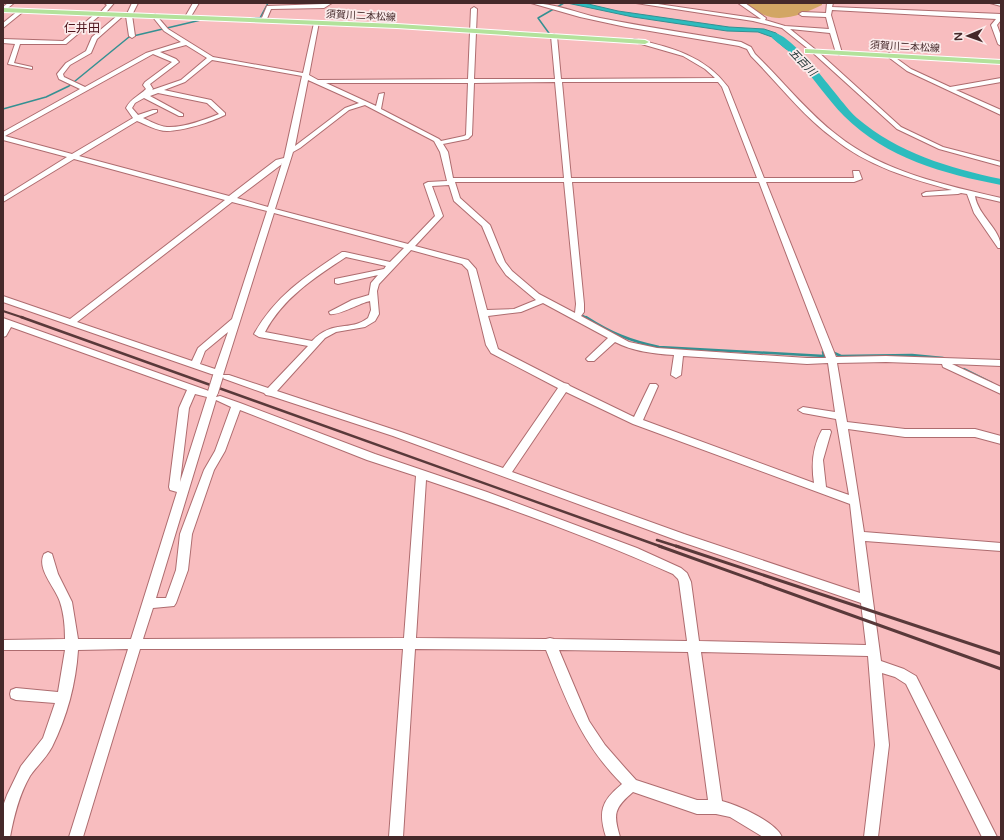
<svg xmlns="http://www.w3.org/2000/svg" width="1004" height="840" font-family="'Varela Round','Noto Sans JP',sans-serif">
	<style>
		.green { fill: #d2a664 }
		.water { fill: #2dbcbe; stroke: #349092 }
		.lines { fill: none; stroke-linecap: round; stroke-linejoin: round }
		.stream-far2 { stroke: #349092; stroke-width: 1.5 }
		.stream-far1 { stroke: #349092; stroke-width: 2 }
		.stream { stroke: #349092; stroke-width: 2.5 }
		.river { fill: #2dbcbe; fill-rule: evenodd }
		.minor-casing { stroke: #ae6c6f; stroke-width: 2 }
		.major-casing { stroke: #fff; stroke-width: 2 }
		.minor { fill: #fff; fill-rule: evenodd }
		.major { fill: #b3e29b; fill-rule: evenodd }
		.rail-far2 { stroke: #59393a; stroke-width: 2 }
		.rail-far1 { stroke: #59393a; stroke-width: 2.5 }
		.rail { stroke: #59393a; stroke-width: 3 }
		.minor-bridge-casing { stroke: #ae6c6f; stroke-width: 12; stroke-linecap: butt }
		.minor-bridge { stroke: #fff; stroke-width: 10 }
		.labels { text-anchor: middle; stroke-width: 3.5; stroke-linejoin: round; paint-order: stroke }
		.far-street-label { font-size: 10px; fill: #45292a; stroke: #fbebeb }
		.far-water-label { font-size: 11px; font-style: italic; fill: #172d2e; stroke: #fbebeb }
		.far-quarter-label { font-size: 12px; fill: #4c131b; stroke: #fbebeb }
	</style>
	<rect width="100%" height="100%" fill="#f8bdbf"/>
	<!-- green -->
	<path class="green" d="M745,3H822V5C805,13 783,23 764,15C757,12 751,7 745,3Z"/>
	<!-- water -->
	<path class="water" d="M567,3H584L618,11L729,27L764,29L776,33L795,49H786L772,37L758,32L727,31L633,17Z"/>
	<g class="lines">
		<!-- stream-far2 -->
		<path class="stream-far2" d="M242,18H260L268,3
			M551,36L538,18L564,3
			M554,62L555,81
			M3,109L46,97L69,86L129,37L205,19"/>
		<!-- stream-far1 -->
		<path class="stream-far1" d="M580,314L587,318"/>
		<!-- stream -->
		<path class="stream" d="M586,317C611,333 630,341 659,347L824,356L823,352
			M832,352L841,356L912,355L943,358
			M964,369L992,383"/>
		<!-- river -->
		<path class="river" d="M775,33C798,39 837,99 857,118C898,153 949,168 1001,179V185C944,174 886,158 844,116C827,99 814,78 797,60C790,51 780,45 772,38V34Z"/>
		<defs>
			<path id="minor" d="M8,3H14L3,12V7Z
				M104,3H114L103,16H99L66,44H20L14,63L32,67V69L8,64L15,44L3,43V39L63,41L95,14H99L107,5Z
				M132,3H138L132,15L135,36L132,38L129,36L126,16Z
				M193,3H199L190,18H186L185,17Z
				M325,3H332L324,8L271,9L266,21L261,20L267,6L323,4Z
				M531,3C554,3 577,13 600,18C646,27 694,34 741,42L751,47L755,54C783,81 807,112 837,135C883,172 945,185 1001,198V202L975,196C978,216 1001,229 1001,248H998L974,213L967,194L961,193L958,194L923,196L922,194L926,192L952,190C911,179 867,166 833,138C802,115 778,83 751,56L747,49L739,46L626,27L580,17Z
				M636,3H651L761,19L738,3H745L766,18L765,20L785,26L829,29L826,17L802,16L799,14L802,12L826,13L827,3H833L832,7L1001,14V20L997,25L1001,36V46L998,44L991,25L996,19L832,10L831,15L842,53L839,55L836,53L830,33L790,29L816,50L901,127L943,147L1001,162V166L939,149L897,129L812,52L782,28L753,21Z
				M990,3H1001V6Z
				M474,7L477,9L474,79H555L551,36L554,34L557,36L561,79L715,78L705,69L683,56L631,41L634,39C671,47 705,56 728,87L764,178H854L853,171H859L862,179L854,182H766L836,357L886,356L1001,360V366L952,364L1001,387V394L943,367L942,364L886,362L837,363L847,422L905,429H975L1001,436V444L975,437H905L848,429L864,532L1001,543V551L865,541L881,661L904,669L916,676L997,837H982L906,684L895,677L882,673L889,745L878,837H864L875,745L868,656L701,652L722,801C738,805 776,822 782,837H763L730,817L716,814H697L633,792C614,808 613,814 620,837H606C598,812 601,801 622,784C581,743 567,702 546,650L415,649L403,837H389L403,649H140L83,837H69L128,649L78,650C76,683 67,717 52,747C46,758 37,766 30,776C19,795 14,816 10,837H3V806L7,795L21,766L43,738L55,703L16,700L11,698L10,694L11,690L16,688L58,692L65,650H3V640L65,639C65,627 64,614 60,602C56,588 36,569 44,554L48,552L52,554L58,574L72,602L78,639H131L177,492L170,490L169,487L179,408L187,390L11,327L6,336L3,337V318L209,391L213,389L216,390L218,392L216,397L220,396L240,403L375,454L487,492L637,548L681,568L687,573L691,582L699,641L866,645L861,603L676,540L393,436L271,396L266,395L264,393L222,378H215L214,375L3,302V296L70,319L225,200L74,159L3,202V197L67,157L3,140V132L80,89L59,79L57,74L66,63L86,51L92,37L118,15L123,16L97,39L91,53L70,65L63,74L64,77L85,87L146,53L181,42L164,31L152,16L155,14L168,29L213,57L303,73L314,23L319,22L309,75L318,80L468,79L471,9ZM186,45L207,58L181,80L152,90L153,89L150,84L179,62L176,59L160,52ZM153,54L172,62L145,82L143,85L146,89C139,96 131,98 126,108L133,118L72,154L5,136ZM212,60L302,76L284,158L276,160L229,196L79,156L137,121C147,125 157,131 167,131C183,131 211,122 225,115V113L211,100L164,90L185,82ZM308,80L359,103L345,108L295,146ZM555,82L564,178H453L448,152L443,144L468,139L472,135L474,83ZM562,82H718L722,87L757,178H571ZM326,83H468L466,135L464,136L441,141L439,139L381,109L384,93L379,94L376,106ZM158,93L207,103L219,114C204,120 183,128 167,127C158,126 150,121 143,118L157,112V110H153L138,115L132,108L135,103L144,98L179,116H183V114L150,96ZM365,105L434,141L440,152L447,181L428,182L424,184L435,216L408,244L275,209L293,152L300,148L349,110ZM282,163L268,207L237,198L282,164ZM455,182H564L576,304L575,313L539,294L512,271L505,262L490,225L460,198ZM572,182H759L826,358H807L657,348L629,342L581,316L584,312V304ZM449,185L454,201L482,226L497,262L506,275L536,300L514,309L487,310L476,269L468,260L415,246L443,216L432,186ZM232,202L267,211L232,319L198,348L192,361L77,322ZM274,213L404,248L390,262L345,252H342C306,276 276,295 254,334L259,337L308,346L268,388L229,375H223ZM411,250L462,264L468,270L486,345L491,353L558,388L503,468L401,432L277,391L325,338L336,332L365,327L375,321L379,314L377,291L379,284ZM346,257L386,266L384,269L335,279V283L338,284L378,275L371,283L369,295L352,300L329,312L330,314C338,316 360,303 370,301L371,310L368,318C350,332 333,319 312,341L265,332C283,298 314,278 346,257ZM543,303L608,338L588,357L586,359L588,361H594L615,342C632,351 654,354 674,355L671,375L676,378L681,375L683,356L807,364L828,363L835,412L803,407L798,410L803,413L836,419L849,495L826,487L823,460L831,432L830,430H822C813,446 811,464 814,483L643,420L658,386L656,384H650L634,417L570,386L568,384L564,383L498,349L488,316L521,312ZM228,332L215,369L200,364L205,351ZM566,392L633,424L850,504L860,593L684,534L512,472ZM195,394L207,397L180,482L189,408ZM216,400L231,407L215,451L204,470L180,534L176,570L166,598H156ZM240,410L367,460L416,476L404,638L143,639L153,608L174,606L176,603L188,570L192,534L214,470L225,451ZM426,480C509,508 593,538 673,574L678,579L679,582L687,641L554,639L550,638L546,639L416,638ZM559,650L688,652L708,800H697L636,780L626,769L605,745L589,721Z
				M19,10L24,11L3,28V23Z
				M889,53L911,69L950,87L1001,78V82L956,90L1001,110V115L907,71L887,56L886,55Z"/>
			<path id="major" d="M3,8L397,24L645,40L649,42L645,44L397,28L3,12Z
				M805,49L1001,60V64L808,53H805Z"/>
		</defs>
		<!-- minor casing -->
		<use href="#minor" class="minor-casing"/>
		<!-- major casing -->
		<use href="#major" class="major-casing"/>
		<!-- minor -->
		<use href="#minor" class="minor"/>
		<!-- major -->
		<use href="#major" class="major"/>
		<!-- rail-far2 -->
		<path class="rail-far2" d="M3,311L24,318"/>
		<!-- rail-far1 -->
		<path class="rail-far1" d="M21,317L662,547
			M657,540L679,547"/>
		<!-- rail -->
		<path class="rail" d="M659,546L1001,669
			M676,546L1001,654"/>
		<defs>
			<path id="minor-bridge" d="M213,392L218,376"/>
		</defs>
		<!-- minor-bridge casing -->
		<use href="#minor-bridge" class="minor-bridge-casing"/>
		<!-- minor-bridge -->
		<use href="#minor-bridge" class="minor-bridge"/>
	</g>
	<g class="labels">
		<!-- far-street labels -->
		<g class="far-street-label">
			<text transform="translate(361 15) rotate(3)" y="4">須賀川二本松線</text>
			<text transform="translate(905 46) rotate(3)" y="4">須賀川二本松線</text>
		</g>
		<!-- far-water labels -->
		<g class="far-water-label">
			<text transform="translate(803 62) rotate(46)" y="4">五百川</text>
		</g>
		<!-- far-quarter labels -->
		<g class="far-quarter-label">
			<text x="82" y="32">仁井田</text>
		</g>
	</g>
	<!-- border -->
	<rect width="1004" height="840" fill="none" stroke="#45292a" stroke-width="8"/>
	<!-- north arrow -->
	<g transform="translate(968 36) rotate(268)" stroke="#fbebeb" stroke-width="3" paint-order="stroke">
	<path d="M0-3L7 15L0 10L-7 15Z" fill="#45292a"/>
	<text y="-6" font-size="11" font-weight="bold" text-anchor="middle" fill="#45292a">N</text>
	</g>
</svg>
